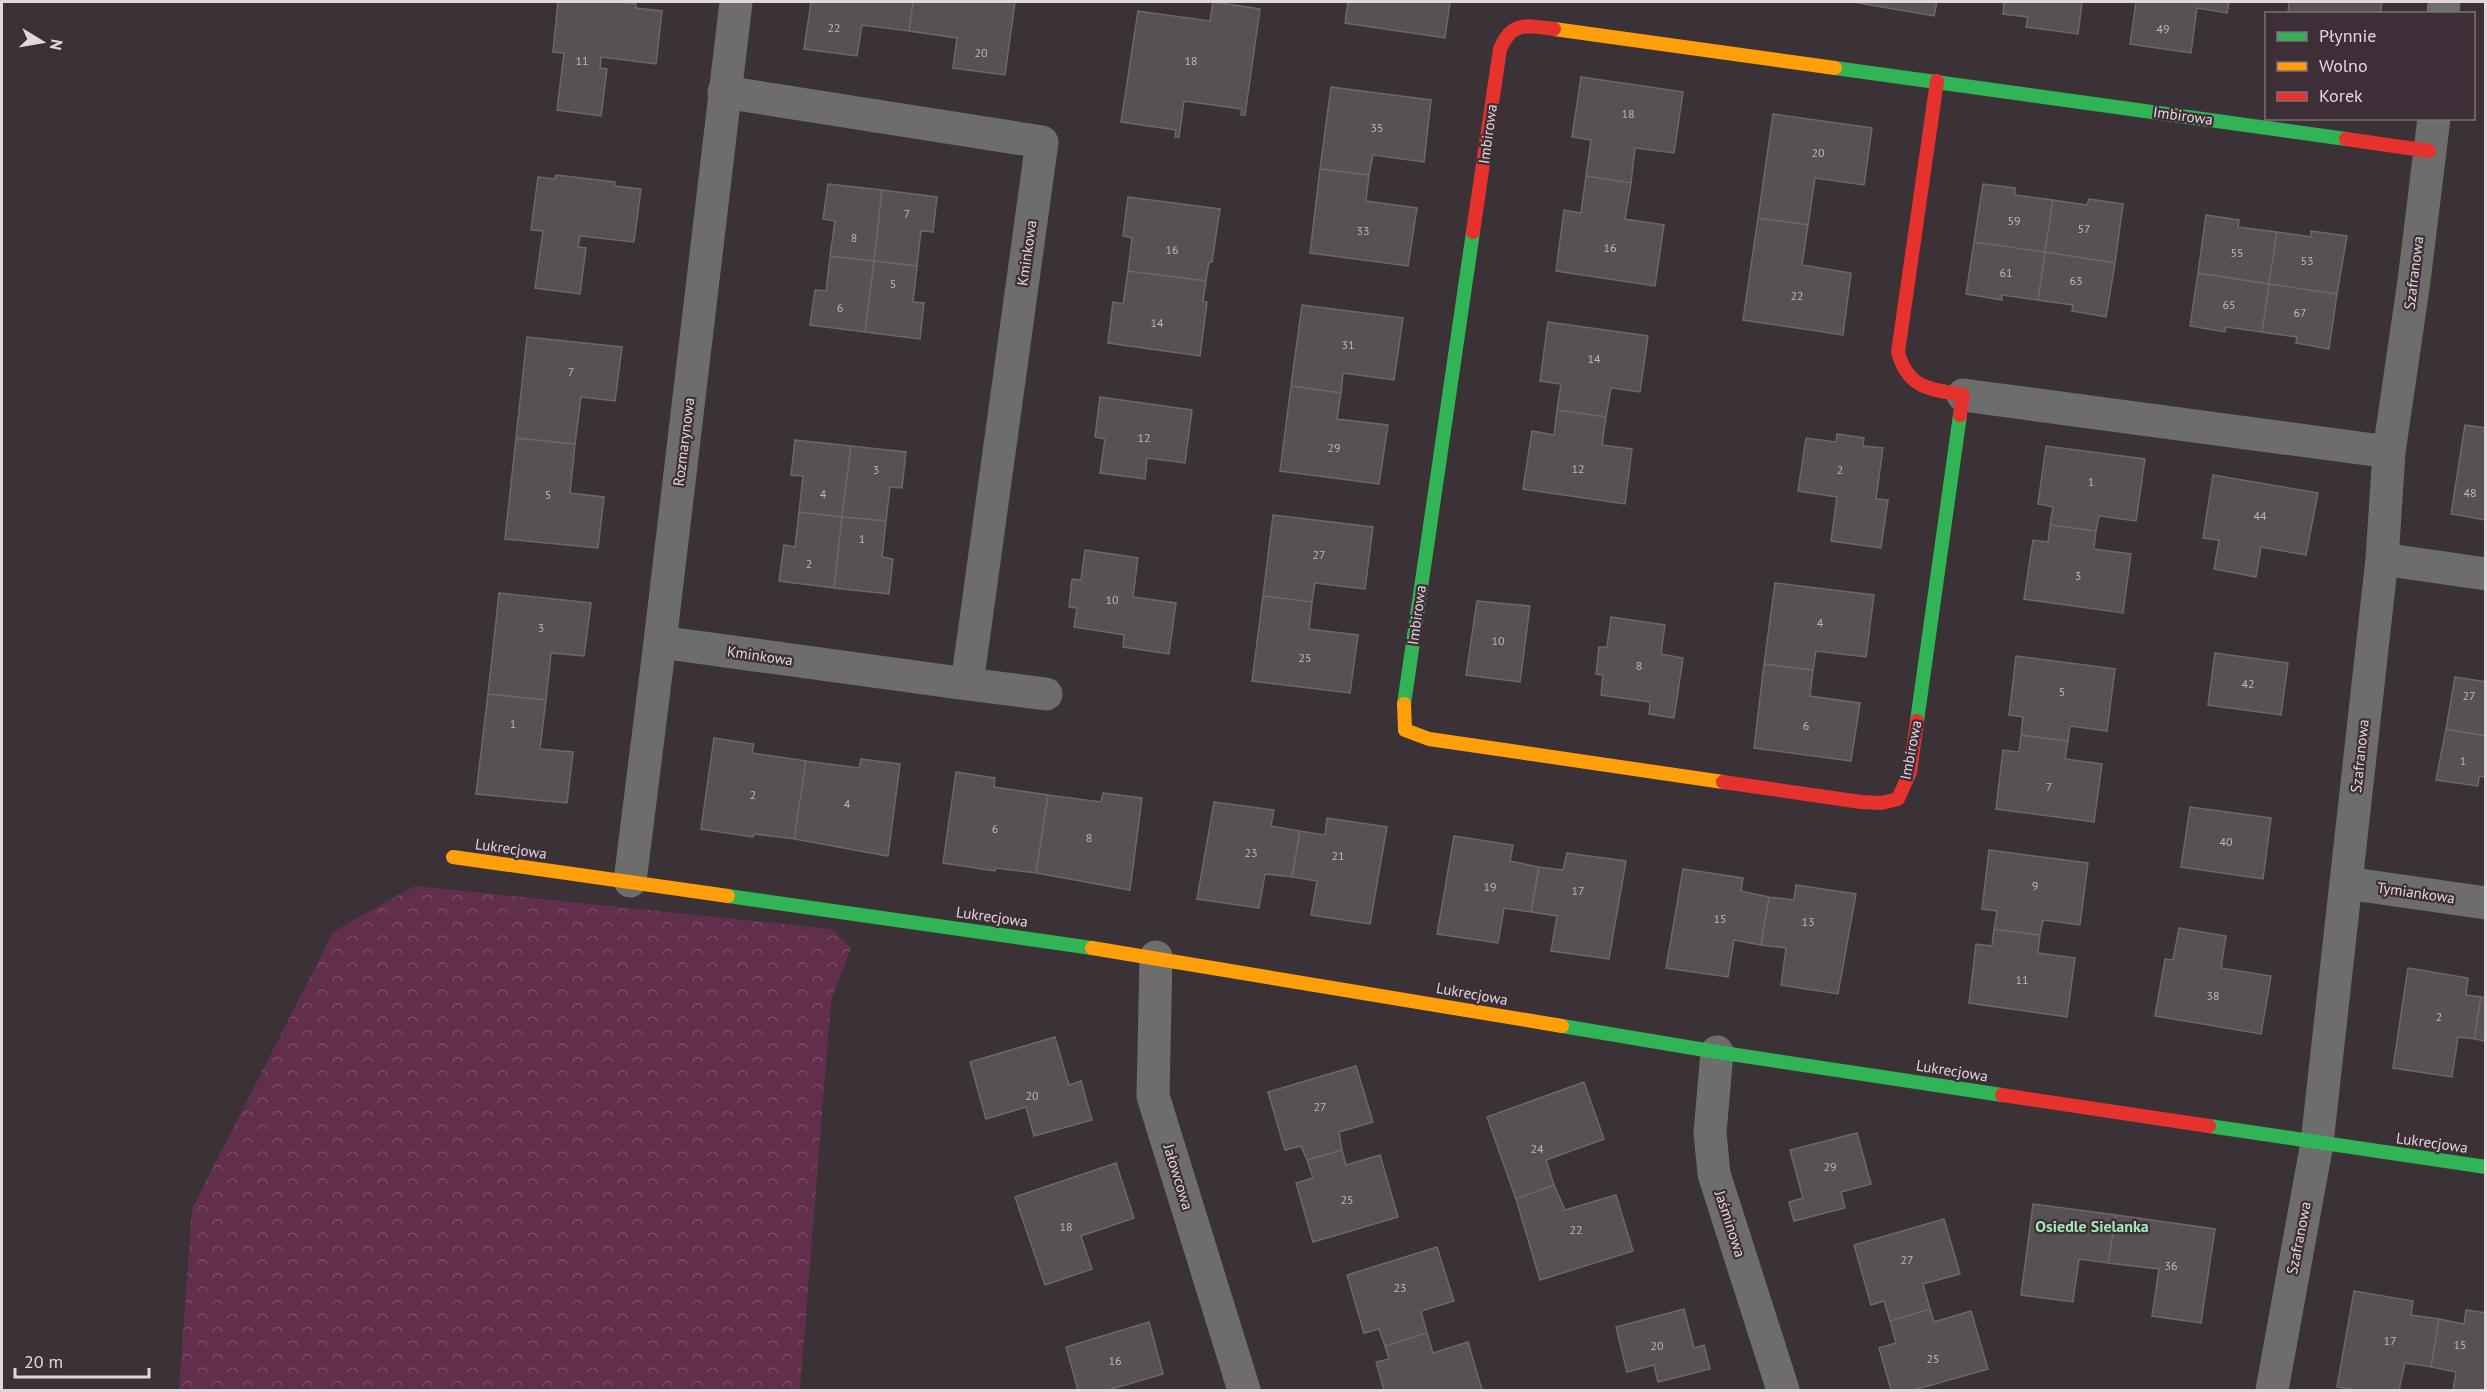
<svg xmlns="http://www.w3.org/2000/svg" width="2487" height="1392" font-family="'PT Sans',sans-serif">
	<style>
		.forest { fill: url(#forest-crowns) }
		.building { fill: #575054; stroke: #6d666a; stroke-width: 1.5 }
		.lines { fill: none; stroke-linecap: round; stroke-linejoin: round }
		.street { stroke: #6d6d6c; stroke-width: 33 }
		.fast { stroke: #30b455; stroke-width: 14 }
		.slow { stroke: #ff9f0a; stroke-width: 14 }
		.jam { stroke: #e5322d; stroke-width: 14 }
		.labels { text-anchor: middle; stroke-width: 4.5; stroke-linejoin: round; paint-order: stroke }
		.number-label { font-size: 12px; fill: #bfb5bb }
		.street-label { font-size: 15px; fill: #e2d7dd; stroke: #3e2e37 }
		.neighbourhood-label { font-size: 16px; font-weight: bold; fill: #a1eab9; stroke: #3e2e37 }
	</style>
	<defs>
		<pattern id="forest-crowns" width="20" height="18" patternUnits="userSpaceOnUse" patternTransform="scale(1.5)"><rect width="20" height="18" fill="#612f4c"/><path d="M2 6a3 3 0 1 1 6 0M12 15a3 3 0 1 1 6 0" fill="none" stroke="#774c65"/></pattern>
	</defs>
	<rect width="100%" height="100%" fill="#3a3236"/>
	<!-- forest -->
	<path class="forest" d="M415,886L832,929L851,948L831,1001L800,1390H179L192,1209L333,932Z"/>
	<!-- building -->
	<path class="building" d="M558,2H619L636,4V8L662,11L656,64L601,57L600,68L607,69L601,116L557,110L564,53L553,52Z
		M811,2H913L909,31L862,25L857,56L804,49Z
		M913,2H1015L1005,75L953,68L957,38L909,31Z
		M1213,2L1260,9L1245,115H1241L1242,109L1184,101L1179,137H1175L1176,130L1121,122L1138,11L1210,21Z
		M1348,2H1450L1445,38L1345,23Z
		M1853,2H1937L1934,16Z
		M2004,2H2082L2078,34L2026,27L2028,17L2003,14Z
		M2136,2H2229L2227,13L2197,8L2191,53L2130,44Z
		M2289,2H2382L2380,14H2288Z
		M1581,77L1683,92L1674,153L1635,148L1631,183L1586,176L1591,140L1572,137Z
		M1331,87L1431,100L1424,162L1373,155L1369,175L1320,169Z
		M1773,114L1872,128L1864,185L1815,178L1808,225L1758,218Z
		M1320,169L1369,175L1366,201L1417,208L1408,266L1310,253Z
		M556,175L615,182L614,186L641,189L634,242L580,236L578,247L586,248L580,294L535,288L543,231L531,230L538,177L555,179Z
		M1586,176L1631,183L1625,219L1664,225L1655,286L1556,271L1564,210L1581,213Z
		M828,184L882,190L874,261L830,256L835,221L823,219Z
		M1983,184L2015,188V195L2053,200L2045,252L1974,242Z
		M882,190L937,197L933,232L921,231L917,266L874,261Z
		M1128,197L1220,209L1212,262H1209L1206,281L1128,271L1132,238L1123,236Z
		M2089,199L2123,204L2115,263L2045,252L2053,200L2087,205Z
		M2206,215L2239,220L2238,227L2277,232L2269,284L2198,273Z
		M1758,218L1808,225L1802,265L1851,273L1843,335L1743,320Z
		M2311,231L2347,236L2337,294L2269,284L2277,232L2311,237Z
		M1974,242L2045,252L2038,300L2002,295V300L1966,294Z
		M2045,252L2115,263L2106,317L2072,311L2073,305L2038,300Z
		M830,256L874,261L865,332L810,325L815,290L826,291Z
		M874,261L917,266L913,302L924,303L920,339L865,332Z
		M1128,271L1206,281L1203,301L1207,302L1200,356L1108,343L1113,302L1123,304Z
		M2198,273L2269,284L2262,332L2226,327L2225,332L2190,326Z
		M2269,284L2337,294L2329,349L2296,343L2297,337L2262,332Z
		M1302,305L1403,318L1394,380L1343,373L1341,393L1291,386Z
		M1548,322L1648,336L1640,392L1611,388L1606,417L1557,410L1561,384L1540,381Z
		M527,337L622,347L615,401L581,397L575,444L516,438Z
		M1291,386L1341,393L1337,419L1388,425L1379,484L1280,471Z
		M1100,397L1192,410L1185,463L1147,458L1145,479L1100,473L1105,439L1095,437Z
		M1557,410L1606,417L1602,445L1632,449L1625,504L1523,489L1532,431L1554,435Z
		M2465,425L2486,428V520L2451,514Z
		M1837,434L1864,438L1863,446L1883,448L1876,499L1888,500L1881,548L1831,541L1837,497L1798,491L1806,438L1836,442Z
		M516,438L575,444L570,493L604,497L598,548L505,539Z
		M795,440L851,446L842,517L799,512L803,476L791,475Z
		M851,446L906,452L902,488L890,487L886,521L842,517Z
		M2046,446L2145,459L2136,521L2099,516L2096,531L2050,525L2053,507L2038,504Z
		M2213,475L2318,493L2306,555L2261,547L2256,577L2214,569L2219,540L2203,538Z
		M799,512L842,517L834,588L779,581L784,545L795,547Z
		M1273,515L1373,527L1365,589L1315,583L1312,602L1263,596Z
		M842,517L886,521L882,557L893,559L889,594L834,588Z
		M2050,525L2096,531L2094,549L2131,554L2123,613L2024,599L2033,540L2048,542Z
		M1085,550L1138,558L1133,597L1176,603L1169,654L1123,647L1124,635L1074,627L1077,608L1069,607L1072,579L1081,580Z
		M1775,583L1874,595L1866,657L1816,651L1813,670L1764,664Z
		M499,593L591,603L584,656L551,653L546,700L488,694Z
		M1263,596L1312,602L1309,629L1358,635L1350,693L1252,681Z
		M1477,601L1530,606L1520,682L1466,675Z
		M1611,617L1665,625L1661,654L1683,658L1674,718L1649,714L1650,702L1601,695L1603,675L1596,674L1599,647H1607Z
		M2215,653L2288,663L2281,715L2208,705Z
		M2016,656L2115,669L2107,731L2070,726L2068,741L2021,735L2023,717L2009,715Z
		M1764,664L1813,670L1810,696L1860,703L1851,761L1754,748Z
		M2455,677L2486,682V736L2446,729Z
		M488,694L546,700L540,749L573,752L567,803L476,794Z
		M2446,729L2486,736V777L2479,776L2478,786L2436,780Z
		M2021,735L2068,741L2065,759L2102,764L2094,822L1996,809L2003,750L2019,752Z
		M714,738L754,744L752,753L806,761L794,839L754,834L753,837L701,829Z
		M861,759L900,764L888,856L794,839L806,761L859,768Z
		M956,772L995,778L994,787L1048,795L1036,873L996,868L995,871L943,863Z
		M1103,793L1142,798L1130,890L1036,873L1048,795L1101,802Z
		M1214,802L1274,810L1271,826L1300,831L1292,877L1265,874L1259,908L1197,899Z
		M2190,807L2271,818L2263,879L2181,867Z
		M1327,818L1387,827L1370,924L1311,915L1317,881L1292,877L1300,831L1325,835Z
		M1454,836L1513,845L1510,861L1539,867L1531,912L1504,908L1498,943L1437,934Z
		M1989,850L2088,863L2080,925L2043,920L2040,935L1994,929L1997,911L1982,909Z
		M1567,853L1626,861L1609,959L1551,951L1557,916L1531,912L1539,867L1563,870Z
		M1683,869L1743,878L1741,891L1769,897L1761,945L1734,940L1728,977L1666,968Z
		M1796,885L1856,894L1838,994L1781,985L1786,948L1761,945L1769,897L1794,900Z
		M2179,928L2226,936L2221,968L2271,976L2261,1034L2155,1016L2165,959L2173,960Z
		M1994,929L2040,935L2038,953L2075,958L2067,1017L1969,1003L1976,944L1992,946Z
		M2408,968L2468,978L2466,995L2481,997L2474,1039L2458,1037L2452,1077L2393,1068Z
		M2481,997L2486,998V1041L2474,1039Z
		M1055,1037L1069,1085L1081,1081L1092,1120L1034,1136L1026,1107L986,1119L970,1062Z
		M1356,1066L1373,1122L1339,1132L1342,1150L1307,1160L1301,1146L1285,1150L1268,1092Z
		M1584,1082L1604,1139L1546,1160L1554,1185L1516,1199L1487,1117Z
		M1857,1133L1871,1184L1841,1192L1845,1208L1794,1221L1789,1202L1803,1198L1790,1150Z
		M1342,1150L1346,1165L1380,1155L1398,1217L1313,1242L1296,1183L1313,1178L1307,1160Z
		M1116,1163L1134,1218L1081,1236L1092,1269L1045,1285L1015,1197Z
		M1554,1185L1565,1210L1616,1195L1633,1251L1540,1280L1516,1199Z
		M2033,1204L2116,1215L2108,1263L2079,1259L2073,1302L2021,1295Z
		M2116,1215L2215,1229L2201,1323L2152,1316L2159,1269L2108,1263Z
		M1944,1219L1960,1274L1923,1284L1930,1309L1890,1321L1884,1301L1871,1305L1854,1245Z
		M1437,1247L1454,1301L1421,1311L1427,1333L1385,1346L1379,1329L1364,1333L1347,1275Z
		M2354,1291L2413,1301L2411,1315L2439,1319L2431,1367L2405,1363L2399,1390H2356L2337,1387Z
		M1684,1309L1694,1348L1704,1345L1710,1369L1658,1382L1654,1365L1627,1372L1616,1327Z
		M1930,1309L1934,1322L1971,1311L1988,1369L1914,1390H1891L1879,1348L1896,1343L1890,1321Z
		M2466,1310L2486,1313V1390H2453L2456,1372L2431,1367L2439,1319L2464,1324Z
		M1149,1322L1163,1374L1108,1390H1078L1066,1347Z
		M1427,1333L1433,1353L1468,1342L1482,1390H1384L1376,1362L1389,1359L1385,1346Z"/>
	<g class="lines">
		<!-- street -->
		<path class="street" d="M2443,14L2444,2
			M1963,395L2389,452
			M2382,559L2486,574
			M660,642L967,684L1042,142L724,92
			M967,684L1046,694
			M630,881L660,642L736,2
			M2346,883L2486,903
			M1156,957L1153,1096L1244,1390
			M1717,1052L1710,1133L1714,1174L1783,1390
			M2272,1390L2317,1143L2382,559L2389,452L2414,281L2434,118"/>
		<!-- fast -->
		<path class="fast" d="M1835,68L2346,139
			M1404,704L1473,232
			M1917,721L1960,415
			M728,896L1092,948
			M1562,1026L1717,1052L2002,1095
			M2209,1126L2486,1167"/>
		<!-- slow -->
		<path class="slow" d="M1554,29L1835,68
			M1404,704L1405,730L1429,739L1723,782
			M453,857L728,896
			M1092,948L1562,1026"/>
		<!-- jam -->
		<path class="jam" d="M1937,81L1898,352C1908,389 1930,389 1963,395L1960,415
			M2346,139L2429,151
			M1473,232L1500,49C1512,20 1528,26 1554,29
			M1723,782L1861,802L1881,803L1898,799L1910,772L1917,721
			M2002,1095L2209,1126"/>
	</g>
	<g class="labels">
		<!-- number labels -->
		<g class="number-label">
			<text x="834" y="32">22</text>
			<text x="2163" y="33">49</text>
			<text x="981" y="57">20</text>
			<text x="582" y="65">11</text>
			<text x="1191" y="65">18</text>
			<text x="1628" y="118">18</text>
			<text x="1377" y="132">35</text>
			<text x="1818" y="157">20</text>
			<text x="907" y="218">7</text>
			<text x="2014" y="225">59</text>
			<text x="2084" y="233">57</text>
			<text x="1363" y="235">33</text>
			<text x="854" y="242">8</text>
			<text x="1610" y="252">16</text>
			<text x="1172" y="254">16</text>
			<text x="2237" y="257">55</text>
			<text x="2307" y="265">53</text>
			<text x="2006" y="277">61</text>
			<text x="2076" y="285">63</text>
			<text x="893" y="288">5</text>
			<text x="1797" y="300">22</text>
			<text x="2229" y="309">65</text>
			<text x="840" y="312">6</text>
			<text x="2300" y="317">67</text>
			<text x="1157" y="327">14</text>
			<text x="1348" y="349">31</text>
			<text x="1594" y="363">14</text>
			<text x="571" y="376">7</text>
			<text x="1144" y="442">12</text>
			<text x="1334" y="452">29</text>
			<text x="1578" y="473">12</text>
			<text x="876" y="474">3</text>
			<text x="1840" y="474">2</text>
			<text x="2091" y="486">1</text>
			<text x="2470" y="497">48</text>
			<text x="823" y="498">4</text>
			<text x="548" y="499">5</text>
			<text x="2260" y="520">44</text>
			<text x="862" y="543">1</text>
			<text x="1319" y="559">27</text>
			<text x="809" y="568">2</text>
			<text x="2078" y="580">3</text>
			<text x="1112" y="604">10</text>
			<text x="1820" y="627">4</text>
			<text x="541" y="632">3</text>
			<text x="1498" y="645">10</text>
			<text x="1305" y="662">25</text>
			<text x="1639" y="670">8</text>
			<text x="2248" y="688">42</text>
			<text x="2062" y="696">5</text>
			<text x="2469" y="700">27</text>
			<text x="513" y="728">1</text>
			<text x="1806" y="730">6</text>
			<text x="2463" y="765">1</text>
			<text x="2049" y="791">7</text>
			<text x="753" y="799">2</text>
			<text x="847" y="808">4</text>
			<text x="995" y="833">6</text>
			<text x="1089" y="842">8</text>
			<text x="2226" y="846">40</text>
			<text x="1251" y="857">23</text>
			<text x="1338" y="860">21</text>
			<text x="2035" y="890">9</text>
			<text x="1490" y="891">19</text>
			<text x="1578" y="895">17</text>
			<text x="1720" y="923">15</text>
			<text x="1808" y="926">13</text>
			<text x="2022" y="984">11</text>
			<text x="2213" y="1000">38</text>
			<text x="2439" y="1021">2</text>
			<text x="1032" y="1100">20</text>
			<text x="1320" y="1111">27</text>
			<text x="1537" y="1153">24</text>
			<text x="1830" y="1171">29</text>
			<text x="1347" y="1204">25</text>
			<text x="1066" y="1231">18</text>
			<text x="1576" y="1234">22</text>
			<text x="1907" y="1264">27</text>
			<text x="2171" y="1270">36</text>
			<text x="1400" y="1292">23</text>
			<text x="2390" y="1345">17</text>
			<text x="2460" y="1349">15</text>
			<text x="1657" y="1350">20</text>
			<text x="1933" y="1363">25</text>
			<text x="1115" y="1365">16</text>
		</g>
		<!-- street labels -->
		<g class="street-label">
			<text transform="translate(2183 116) rotate(8)" y="5">Imbirowa</text>
			<text transform="translate(1488 134) rotate(-82)" y="5">Imbirowa</text>
			<text transform="translate(1027 253) rotate(-82)" y="5">Kminkowa</text>
			<text transform="translate(2414 273) rotate(-83)" y="5">Szafranowa</text>
			<text transform="translate(684 442) rotate(-83)" y="5">Rozmarynowa</text>
			<text transform="translate(1417 615) rotate(-82)" y="5">Imbirowa</text>
			<text transform="translate(760 656) rotate(8)" y="5">Kminkowa</text>
			<text transform="translate(1911 750) rotate(-79)" y="5">Imbirowa</text>
			<text transform="translate(2360 756) rotate(-84)" y="5">Szafranowa</text>
			<text transform="translate(511 849) rotate(8)" y="5">Lukrecjowa</text>
			<text transform="translate(2416 893) rotate(8)" y="5">Tymiankowa</text>
			<text transform="translate(992 917) rotate(8)" y="5">Lukrecjowa</text>
			<text transform="translate(1472 994) rotate(10)" y="5">Lukrecjowa</text>
			<text transform="translate(1952 1071) rotate(9)" y="5">Lukrecjowa</text>
			<text transform="translate(2432 1143) rotate(8)" y="5">Lukrecjowa</text>
			<text transform="translate(1178 1177) rotate(73)" y="5">Jałowcowa</text>
			<text transform="translate(1730 1224) rotate(72)" y="5">Jaśminowa</text>
			<text transform="translate(2299 1238) rotate(-79)" y="5">Szafranowa</text>
		</g>
		<!-- neighbourhood labels -->
		<g class="neighbourhood-label">
			<text x="2092" y="1232">Osiedle Sielanka</text>
		</g>
	</g>
	<!-- border -->
	<rect width="2487" height="1392" fill="none" stroke="#e2d7dd" stroke-width="6"/>
	<!-- legend -->
	<rect x="2265" y="12" width="210" height="108" fill="#3e2e37" stroke="#807279" stroke-width="1.5"/>
	<rect x="2277" y="32" width="30" height="9" fill="#30b455" stroke="#807279" stroke-width="1.5"/>
	<text x="2319" y="42" font-size="18" fill="#e2d7dd">Płynnie</text>
	<rect x="2277" y="62" width="30" height="9" fill="#ff9f0a" stroke="#807279" stroke-width="1.5"/>
	<text x="2319" y="72" font-size="18" fill="#e2d7dd">Wolno</text>
	<rect x="2277" y="92" width="30" height="9" fill="#e5322d" stroke="#807279" stroke-width="1.5"/>
	<text x="2319" y="102" font-size="18" fill="#e2d7dd">Korek</text>
	<!-- north arrow -->
	<g transform="translate(42 42) rotate(101)" stroke="#3e2e37" stroke-width="4.5" paint-order="stroke">
	<path d="M0-4.5L10 22L0 15L-10 22Z" fill="#e2d7dd"/>
	<text y="-9" font-size="16" font-weight="bold" text-anchor="middle" fill="#e2d7dd">N</text>
	</g>
	<!-- scale -->
	<path d="M15 1368v9h134v-9" fill="none" stroke="#e2d7dd" stroke-width="3"/>
	<text x="24" y="1368" font-size="18" fill="#e2d7dd" stroke="#3e2e37" stroke-width="4.5" paint-order="stroke">20 m</text>
</svg>
